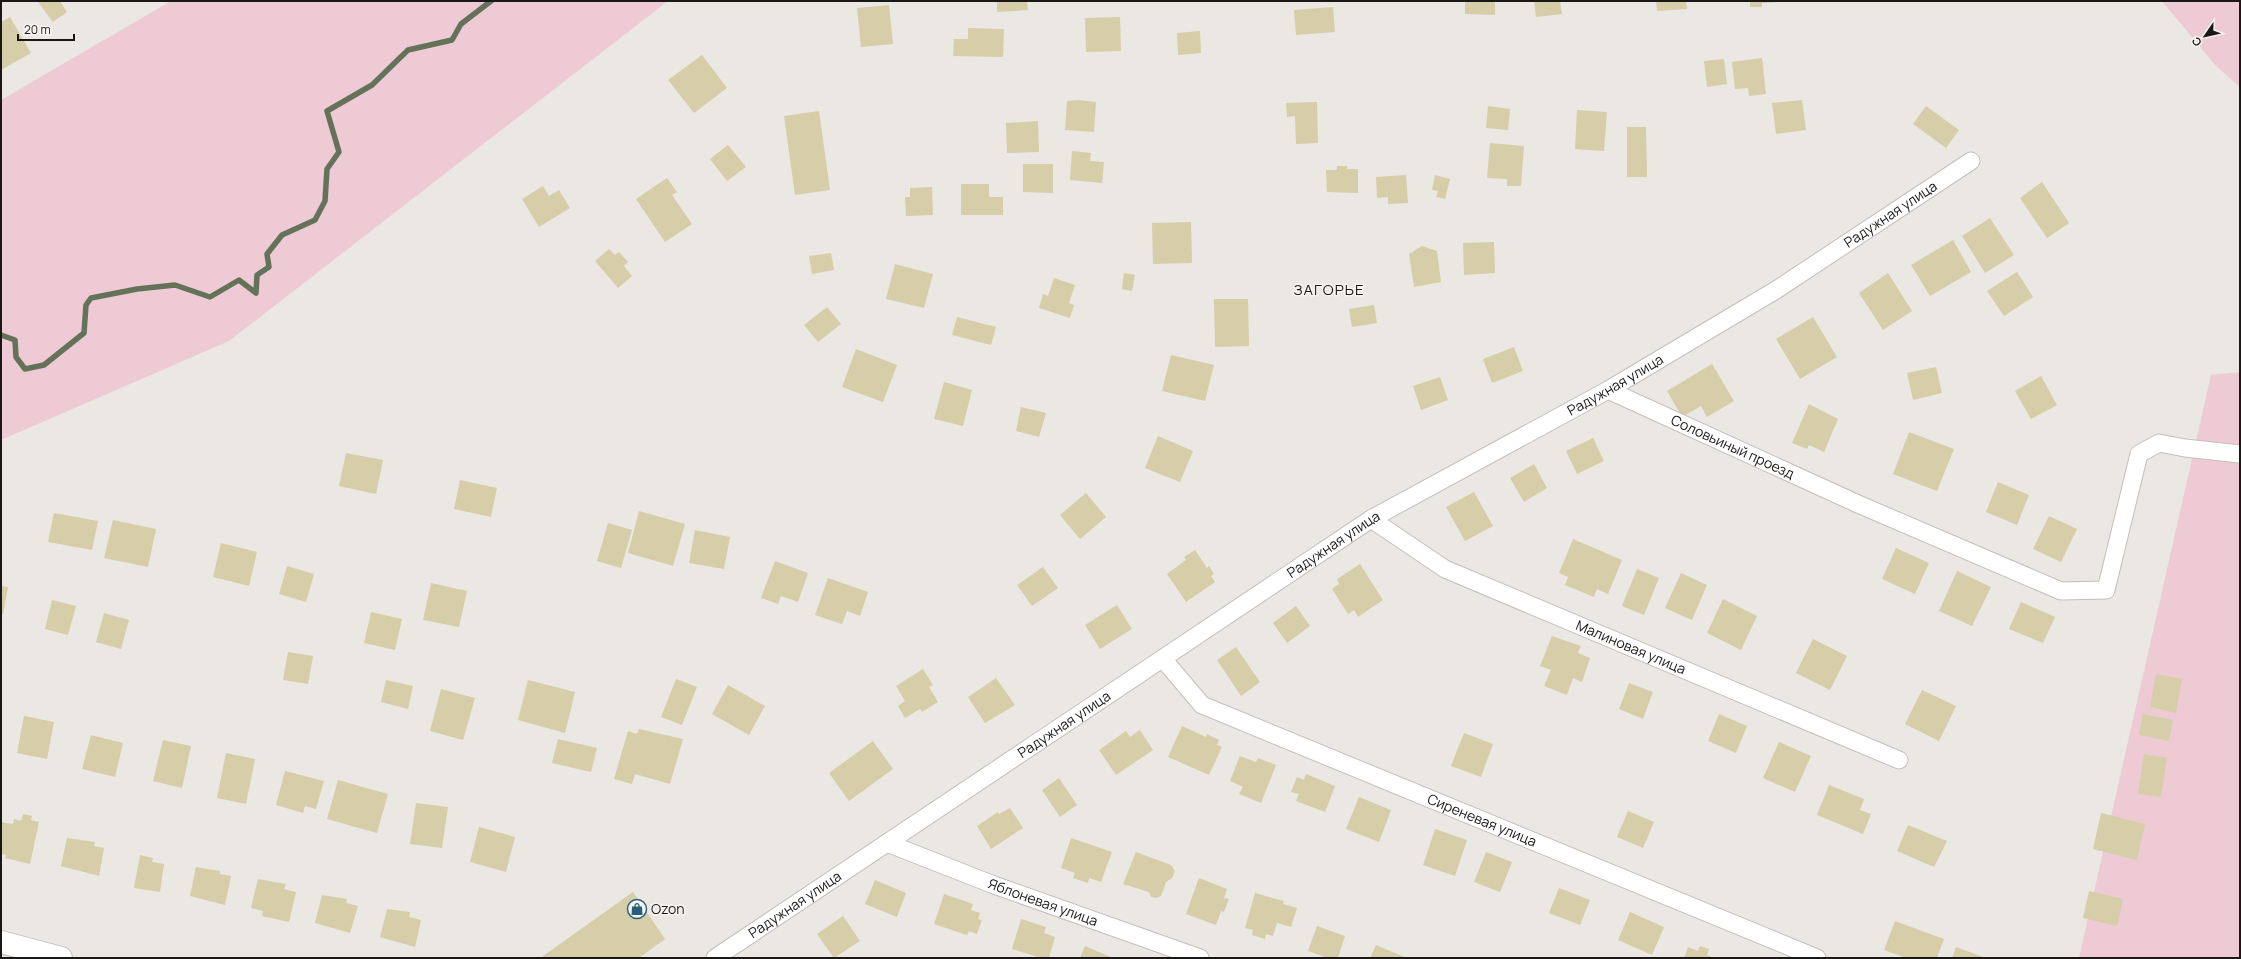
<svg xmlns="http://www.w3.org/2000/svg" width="2241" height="959" font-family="Manrope,sans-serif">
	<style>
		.green { fill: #edcad4 }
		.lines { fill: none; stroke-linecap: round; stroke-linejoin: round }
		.stream { stroke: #65725a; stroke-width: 5.5 }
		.building { fill: #d5cea8 }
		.minor-casing { stroke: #c3bfbc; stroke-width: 19 }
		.secondary-casing { stroke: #c3bfbc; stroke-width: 24 }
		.minor { stroke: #fff; stroke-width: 17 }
		.secondary { stroke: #fff; stroke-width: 22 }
		.labels { text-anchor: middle; stroke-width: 3; stroke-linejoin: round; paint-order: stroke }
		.street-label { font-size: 14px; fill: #191817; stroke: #f8f4f1 }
		.poi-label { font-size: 14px; fill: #191817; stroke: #f8f4f1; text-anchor: start }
		.neighbourhood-label { font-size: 15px; letter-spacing: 1px; fill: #191817; stroke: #f8f4f1 }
	</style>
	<rect width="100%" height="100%" fill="#ebe7e3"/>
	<!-- green -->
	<path class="green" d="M171,1H668L229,341L1,440V100Z
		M2162,1H2240V87L2216,66Z
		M2240,372V958H2079L2211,375Z"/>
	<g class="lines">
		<!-- stream -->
		<path class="stream" d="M1,335L15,340L16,357L25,369L44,365L84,333L86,305L91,298L137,289L175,285L210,297L239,280L256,293L257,275L269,267L267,254L282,235L315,220L325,201L327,169L339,152L327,111L372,85L408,50L452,40L461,24L491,1"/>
	</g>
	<!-- building -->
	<path class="building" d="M40,1H60L67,12L53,22L38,2Z
		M997,1H1027L1028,10L997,12Z
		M1465,1H1495V15L1465,14Z
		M1534,1H1560L1562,14L1536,17Z
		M1656,1H1686L1687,9L1657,11Z
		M1750,1H1779V2L1762,3V7H1750Z
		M889,5L893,44L861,47L857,8Z
		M1333,7L1335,32L1296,35L1294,10Z
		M10,17L31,53L1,70V22Z
		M1120,17L1121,51L1086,52L1085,18Z
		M968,28L1004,29L1003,57L953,56L954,39H968Z
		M1200,31L1201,53L1178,55L1177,33Z
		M702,55L727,88L694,113L668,80Z
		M1762,58L1766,94L1749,96L1748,88L1735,89L1732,62Z
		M1724,59L1727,84L1707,87L1704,61Z
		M1078,100L1096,102L1094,132L1065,130L1067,101Z
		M1802,100L1806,130L1776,134L1772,103Z
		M1317,102L1318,143L1296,144L1295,116L1287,117L1286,103Z
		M1488,106L1510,109L1508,130L1486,128Z
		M1926,106L1959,130L1946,148L1913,124Z
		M1577,110L1607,112L1604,151L1575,149Z
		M819,111L830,190L795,195L784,116Z
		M1038,121L1039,152L1007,153L1006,123Z
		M1627,127H1646L1647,177H1627Z
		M1490,143L1524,146L1521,186H1507V179L1487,178Z
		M728,145L746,167L727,181L710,159Z
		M1072,151L1091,153L1090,161L1104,162L1102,183L1070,180Z
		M1023,164H1053V193L1023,192Z
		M1337,166H1347V169H1358V193L1327,192L1326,170H1337Z
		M1406,175L1408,203L1388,204V197L1377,198L1376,177Z
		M1435,175L1450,179L1445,199L1436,197L1438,191L1432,190Z
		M667,178L677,192L672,195L692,224L665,242L636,199Z
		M2042,182L2069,223L2047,238L2020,198Z
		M961,184H989V197H1003V215H961Z
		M543,186L549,196L559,190L570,208L539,227L522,199Z
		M932,187L933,215L906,216L905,197H910V188Z
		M1990,218L2014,255L1985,273L1962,236Z
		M1191,222L1192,263L1153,264L1152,223Z
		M1953,240L1971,272L1930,296L1911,265Z
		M1494,242L1495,273L1464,275L1463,243Z
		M1422,246L1437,251L1441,282L1414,287L1409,254Z
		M609,249L615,255L619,252L628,262L624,266L632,276L618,288L595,261Z
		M831,253L834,270L812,274L809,256Z
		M895,264L933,274L924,308L886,299Z
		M2017,272L2033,297L2004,316L1987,291Z
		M1124,273L1135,275L1132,291L1122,289Z
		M1888,273L1912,311L1883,330L1859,293Z
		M1054,278L1075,285L1069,303L1074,305L1070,318L1039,308L1043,294L1048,296Z
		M1214,299H1248L1249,346L1215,347Z
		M1374,305L1377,323L1352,327L1349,309Z
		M827,307L841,324L818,342L804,325Z
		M957,317L996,327L991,345L952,335Z
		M1813,317L1837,357L1800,379L1776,339Z
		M1514,347L1523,371L1492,383L1483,359Z
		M856,349L897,365L883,402L842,387Z
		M1171,355L1214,365L1205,401L1162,391Z
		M1712,364L1734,401L1707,417L1701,406L1682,417L1667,391Z
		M1936,367L1942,393L1913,400L1907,373Z
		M2041,376L2057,405L2031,419L2015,391Z
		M1440,377L1448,400L1421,410L1413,386Z
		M944,382L972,390L963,426L934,419Z
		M1809,404L1838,419L1824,452L1809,445L1807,449L1792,443Z
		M1021,407L1046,413L1039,437L1016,431Z
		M1909,432L1954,449L1937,491L1893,474Z
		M1158,436L1193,451L1180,482L1145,468Z
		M1593,438L1604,461L1577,474L1566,451Z
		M346,453L383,460L376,494L339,486Z
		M1534,464L1547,488L1524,502L1510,478Z
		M460,480L497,488L491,517L454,509Z
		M1998,482L2029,495L2017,525L1986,512Z
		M1474,492L1493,526L1465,541L1446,507Z
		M1086,493L1106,517L1080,539L1060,515Z
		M639,511L685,524L673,566L628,553Z
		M54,513L98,521L92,550L48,542Z
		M2049,516L2077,529L2061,562L2033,549Z
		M113,520L156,529L148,567L104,558Z
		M608,523L632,530L621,568L597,561Z
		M695,530L730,537L724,569L689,563Z
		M1573,539L1622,560L1608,594L1597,589L1594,597L1565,585L1568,577L1559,573Z
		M221,543L257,552L249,586L213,577Z
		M1896,548L1929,563L1915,594L1882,579Z
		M1195,550L1207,568L1209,566L1214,574L1211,576L1215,582L1186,602L1167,574L1186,560L1184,557Z
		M775,561L808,573L798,602L781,596L778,604L761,598Z
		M1360,564L1383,600L1358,617L1354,610L1348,614L1332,589L1339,584L1337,579Z
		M287,566L314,574L306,602L279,594Z
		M1043,567L1058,588L1032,606L1017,585Z
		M1637,569L1659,578L1644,615L1622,606Z
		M1957,571L1991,587L1972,626L1939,611Z
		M1681,573L1707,585L1692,620L1665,608Z
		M828,578L868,592L860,616L847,611L842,624L815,615Z
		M431,583L467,591L459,627L423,620Z
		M1,586L8,587L3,614H1Z
		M1723,599L1757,616L1741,650L1707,633Z
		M52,600L76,606L68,635L45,629Z
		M2021,602L2055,617L2043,643L2009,629Z
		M1117,605L1132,629L1100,649L1085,625Z
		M1296,606L1310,626L1287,643L1273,623Z
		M371,612L402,619L395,650L364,643Z
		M104,613L129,620L121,649L96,642Z
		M1552,636L1581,646L1578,653L1590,658L1582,682L1573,678L1567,695L1544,686L1551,670L1540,666Z
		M1813,639L1847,656L1830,690L1796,673Z
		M1236,647L1260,682L1241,696L1217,660Z
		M288,652L313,656L308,684L283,680Z
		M923,669L933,685L929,687L938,702L922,712L920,709L905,718L898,706L905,701L896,686Z
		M2156,674L2182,679L2176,713L2150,707Z
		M996,678L1015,705L985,723L968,697Z
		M676,679L697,687L682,725L661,717Z
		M386,680L413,686L408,709L381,702Z
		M528,680L575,692L565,733L518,720Z
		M1629,683L1653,692L1643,719L1619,709Z
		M728,685L765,706L749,735L712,714Z
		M441,689L475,698L463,740L430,731Z
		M1922,690L1956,706L1939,741L1905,724Z
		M1719,714L1747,726L1736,753L1708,741Z
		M2143,714L2173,720L2169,741L2139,735Z
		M24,716L54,722L47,759L17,753Z
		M1182,726L1206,737L1207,734L1219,740L1217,745L1222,747L1209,775L1168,757Z
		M639,729L683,739L670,784L635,774L632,784L614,779L628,731L637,734Z
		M1140,730L1153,750L1116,775L1099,750L1126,731L1130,737Z
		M1464,733L1493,744L1481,777L1451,766Z
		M91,735L123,743L115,777L82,769Z
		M558,739L597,748L591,772L552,763Z
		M163,740L191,746L182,788L153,781Z
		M873,741L893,769L849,801L829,773Z
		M1779,742L1811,756L1795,792L1763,778Z
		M226,753L255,759L246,804L217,798Z
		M2144,754L2167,758L2161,797L2138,794Z
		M1240,756L1256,762L1258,758L1276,765L1261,803L1239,794L1243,787L1230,781Z
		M285,771L324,781L316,809L305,806L303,813L276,805Z
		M1306,774L1335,786L1325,812L1296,801L1299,794L1291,792L1297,777L1304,780Z
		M1059,778L1077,805L1060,817L1042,790Z
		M338,780L388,794L377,833L327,819Z
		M1829,785L1864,799L1860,810L1871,814L1863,834L1817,815Z
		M1359,797L1391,810L1379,842L1346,829Z
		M416,803L448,807L442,848L410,844Z
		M1010,808L1023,828L991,849L977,826L998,812L999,814Z
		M1628,811L1654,822L1643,848L1617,837Z
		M2101,813L2145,824L2137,860L2093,849Z
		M23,814L32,816L31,820L39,822L30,864L5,858L6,855L1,854V822L13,824L14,819L21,821Z
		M1908,825L1947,841L1934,867L1897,851Z
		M479,827L515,837L506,872L470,862Z
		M1435,829L1467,840L1455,876L1423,865Z
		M67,838L95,842L94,846L104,848L99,876L61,866Z
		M1071,838L1112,852L1101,882L1089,878L1088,883L1073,878L1075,873L1061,868Z
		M1136,852L1171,865L1175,871L1172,878L1166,882L1161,896L1156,898L1151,897L1149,892L1123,884Z
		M1486,852L1512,862L1500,892L1474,882Z
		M140,855L153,858L152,862L164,864L160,892L134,888Z
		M196,867L220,871V874L231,876L225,905L190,896Z
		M1199,878L1227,889L1224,898L1229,899L1224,912L1221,911L1216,925L1186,914Z
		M258,879L286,884L284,889L296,892L289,922L262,916L263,911L251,908Z
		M875,880L906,893L897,917L865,904Z
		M1559,888L1590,900L1580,925L1549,913Z
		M2089,891L2123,899L2117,926L2083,918Z
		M633,892L665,939L639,958H544L543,956Z
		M1255,893L1284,901L1283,904L1297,908L1291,927L1277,923L1273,936L1266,934L1265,939L1252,935L1253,930L1245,928Z
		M944,894L973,904L971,910L980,913L978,919L982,920L977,934L969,931L967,935L934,924Z
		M322,895L347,899L346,903L358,906L350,933L315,923Z
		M387,909L410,912L409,917L421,920L415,947L380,937Z
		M1630,912L1664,927L1652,955L1618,940Z
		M843,916L860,941L834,958L817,934Z
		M1021,919L1046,927L1044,933L1055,937L1049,958H1041L1012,949Z
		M1895,921L1944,939L1937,958H1906L1884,950Z
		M1317,926L1345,936L1338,958H1328L1308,951Z
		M1376,945L1407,958H1370Z
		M1085,946L1113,958H1080Z
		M1700,946L1709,949L1707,955L1714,958H1684L1688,947L1698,951Z
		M1956,947L1986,958H1952Z"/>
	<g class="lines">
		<defs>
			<g id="minor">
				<path id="s1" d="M1608,390L1858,504L2061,591L2106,590L2139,454L2159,443L2185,448L2240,454"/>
				<path id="s2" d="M1371,519L1445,569L1899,760"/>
				<path id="s3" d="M1163,659L1202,705L1817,958"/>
				<path id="s4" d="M887,843L994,885L1200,958"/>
				<path id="s5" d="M715,958L1371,519L1608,390L1776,290L1971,161"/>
			</g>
			<path id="secondary" d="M1,942L61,958"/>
		</defs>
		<!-- minor casing -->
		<use href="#minor" class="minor-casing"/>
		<!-- secondary casing -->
		<use href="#secondary" class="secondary-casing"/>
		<!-- minor -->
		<use href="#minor" class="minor"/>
		<!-- secondary -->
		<use href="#secondary" class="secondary"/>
	</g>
	<!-- icons -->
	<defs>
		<symbol id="shop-ring" viewBox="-11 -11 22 22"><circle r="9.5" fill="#f8f4f1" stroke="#28607b" stroke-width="1.5"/><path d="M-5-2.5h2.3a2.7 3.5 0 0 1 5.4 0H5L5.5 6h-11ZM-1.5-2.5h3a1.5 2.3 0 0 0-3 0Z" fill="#28607b"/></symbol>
	</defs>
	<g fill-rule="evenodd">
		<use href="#shop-ring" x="626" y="898" width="22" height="22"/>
	</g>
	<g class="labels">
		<!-- street labels -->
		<g class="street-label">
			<text dy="5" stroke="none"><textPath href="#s5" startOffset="1392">Радужная улица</textPath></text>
			<text dy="5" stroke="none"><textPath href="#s5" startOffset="1068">Радужная улица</textPath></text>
			<text dy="5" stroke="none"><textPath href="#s1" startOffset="137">Соловьиный проезд</textPath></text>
			<text dy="5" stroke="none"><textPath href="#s5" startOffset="744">Радужная улица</textPath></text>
			<text dy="5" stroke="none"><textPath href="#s2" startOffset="291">Малиновая улица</textPath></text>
			<text dy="5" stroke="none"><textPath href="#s5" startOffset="420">Радужная улица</textPath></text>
			<text dy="5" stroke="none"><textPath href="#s3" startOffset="363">Сиреневая улица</textPath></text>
			<text dy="5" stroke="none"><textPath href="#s4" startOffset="167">Яблоневая улица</textPath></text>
			<text dy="5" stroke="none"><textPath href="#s5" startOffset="96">Радужная улица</textPath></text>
		</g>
		<!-- poi labels -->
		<g class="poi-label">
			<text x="651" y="914">Ozon</text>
		</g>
		<!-- neighbourhood labels -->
		<g class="neighbourhood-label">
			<text x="1329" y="295">ЗАГОРЬЕ</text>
		</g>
	</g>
	<!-- border -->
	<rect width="2241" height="959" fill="none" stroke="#191817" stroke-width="4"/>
	<!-- north arrow -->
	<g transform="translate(2205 36) rotate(236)" stroke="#f8f4f1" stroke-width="3" paint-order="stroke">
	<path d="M0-3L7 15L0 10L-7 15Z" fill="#191817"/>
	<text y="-6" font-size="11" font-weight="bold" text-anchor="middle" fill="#191817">С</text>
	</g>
	<!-- scale -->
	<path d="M18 34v6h56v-6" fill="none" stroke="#191817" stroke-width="2"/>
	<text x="24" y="34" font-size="12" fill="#191817" stroke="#f8f4f1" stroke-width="3" paint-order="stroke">20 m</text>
</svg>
